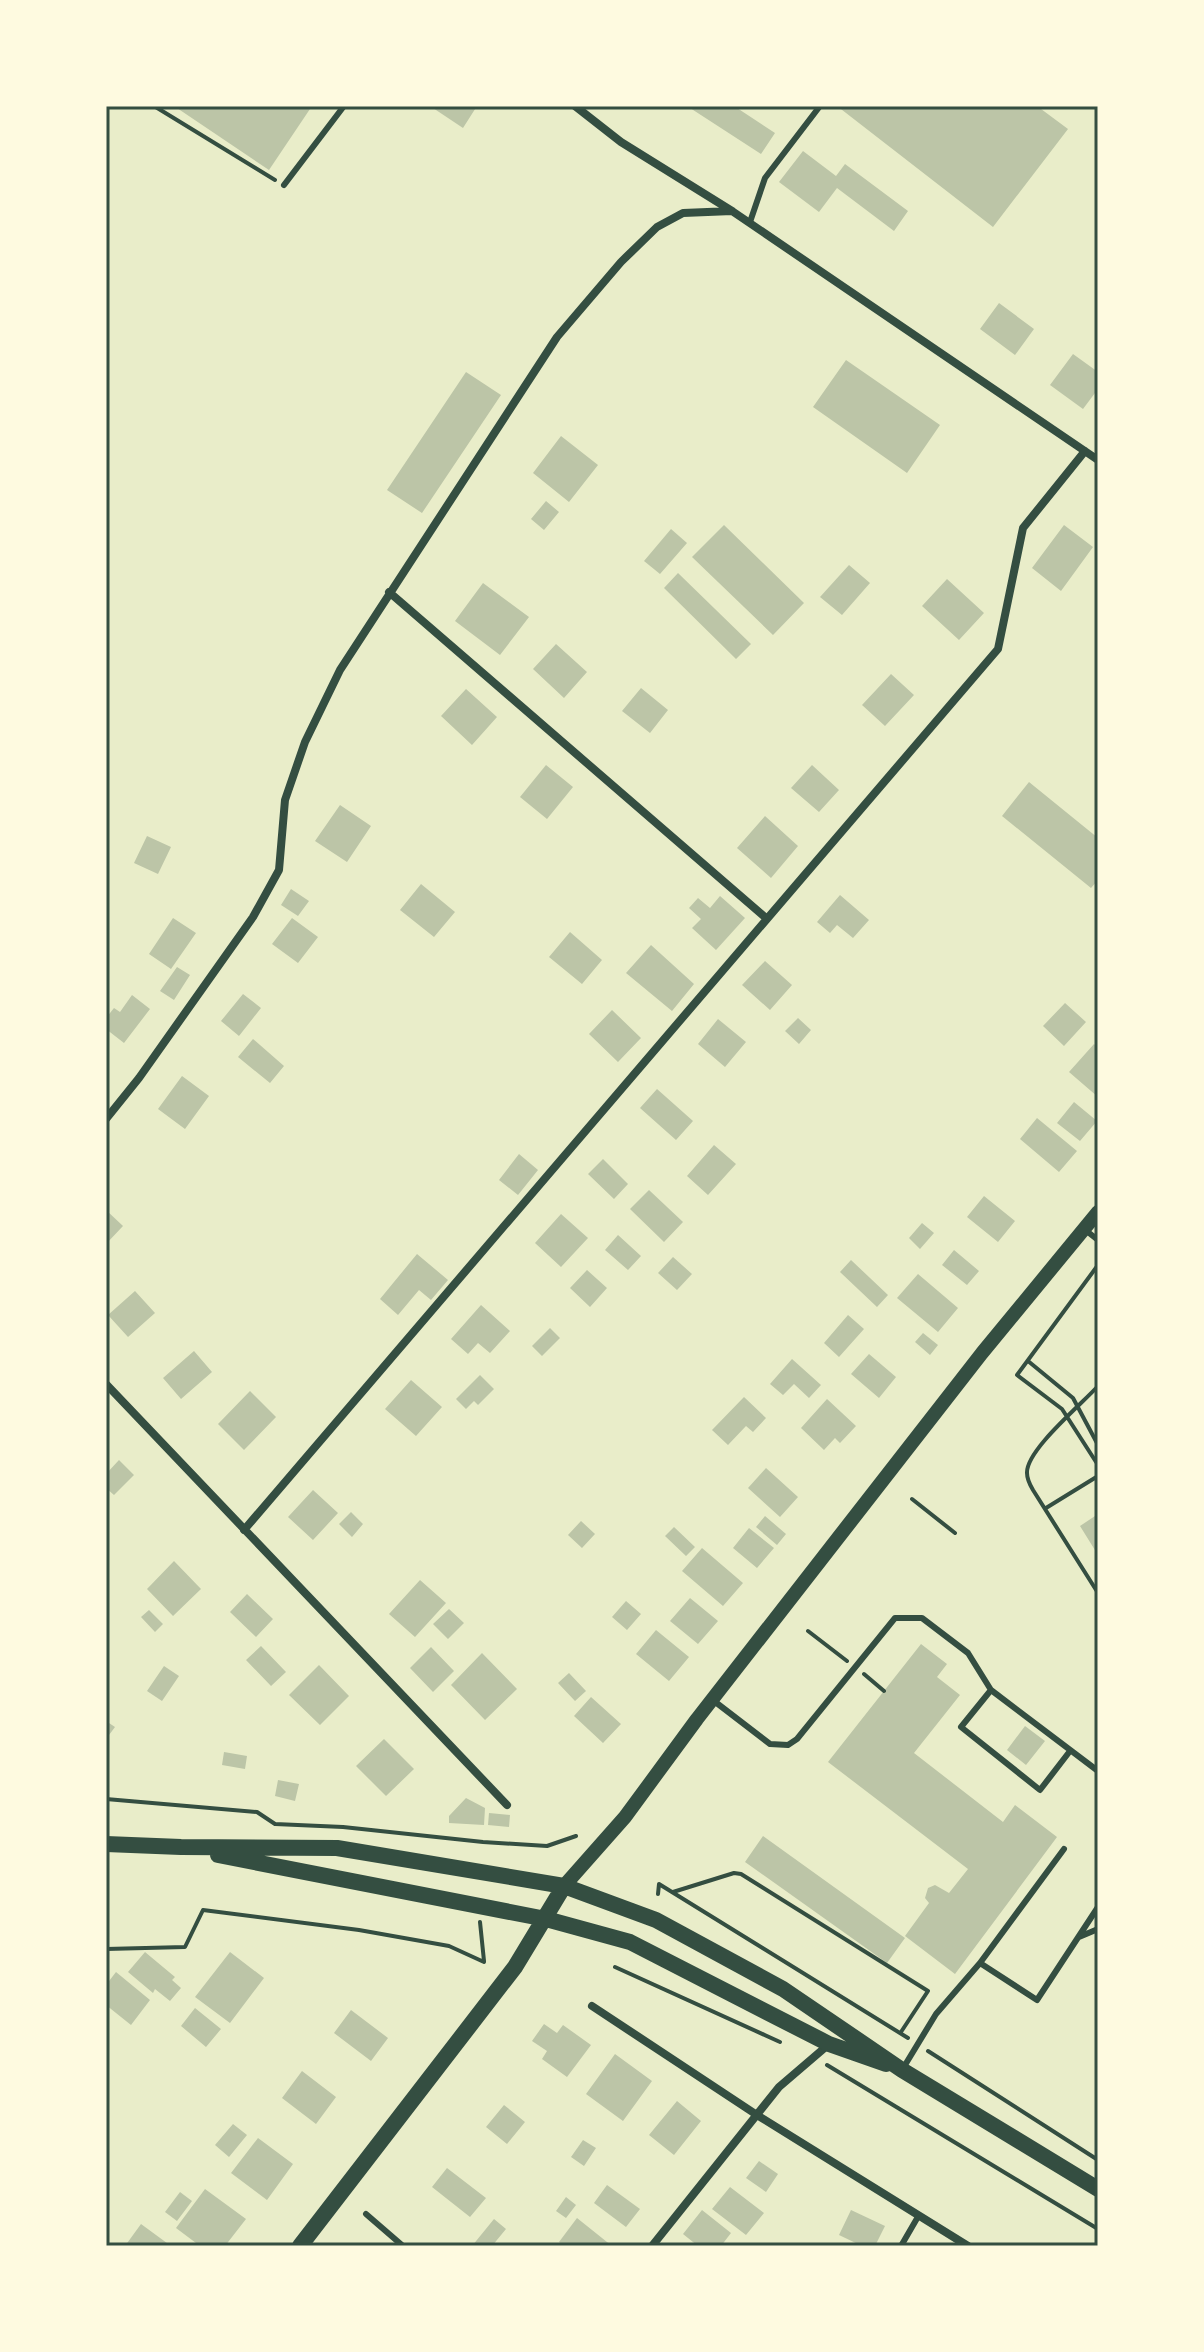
<svg xmlns="http://www.w3.org/2000/svg" width="1204" height="2352" font-family="Ubuntu,sans-serif">
	<style>
		.building { fill: #bcc5a7 }
		.lines { fill: none; stroke-linecap: round; stroke-linejoin: round }
		.path { stroke: #344e41; stroke-width: 4 }
		.service { stroke: #344e41; stroke-width: 6 }
		.minor { stroke: #344e41; stroke-width: 8 }
		.tertiary { stroke: #344e41; stroke-width: 14 }
		.secondary { stroke: #344e41; stroke-width: 16 }
		.neatline { fill: none; stroke: #344e41; stroke-width: 3 }
	</style>
	<rect width="100%" height="100%" fill="#e9edc9"/>
	<!-- building -->
	<path class="building" d="M174,106H312L269,170Z
		M430,106H477L463,128Z
		M687,106H734L775,133L761,154Z
		M837,106H1037L1068,129L993,227Z
		M803,151L836,176L845,164L908,211L894,231L837,188L819,212L779,182Z
		M999,303L1034,329L1015,355L980,329Z
		M1073,354L1098,372V389L1083,409L1050,385Z
		M846,360L940,425L907,473L813,407Z
		M466,372L501,395L422,513L387,490Z
		M561,436L598,465L569,502L533,473Z
		M546,501L559,512L544,530L531,519Z
		M724,525L804,603L773,635L692,557Z
		M1064,525L1093,547L1061,591L1032,568Z
		M671,529L687,543L660,574L644,561Z
		M849,565L870,583L842,615L820,597Z
		M678,573L751,644L736,659L664,588Z
		M947,579L984,613L959,640L922,606Z
		M483,583L529,617L500,655L455,621Z
		M556,644L587,672L564,698L533,669Z
		M891,674L914,695L885,726L862,705Z
		M641,688L668,710L650,733L622,711Z
		M466,689L497,717L472,745L441,716Z
		M546,765L573,787L547,819L520,797Z
		M812,765L839,790L819,812L791,788Z
		M1029,782L1098,838V880L1091,888L1002,816Z
		M340,805L371,826L347,862L315,841Z
		M765,816L798,846L771,878L737,848Z
		M147,836L171,847L158,874L134,863Z
		M421,884L455,912L434,937L400,910Z
		M291,889L309,901L298,916L281,905Z
		M840,895L869,920L853,938L837,925L830,933L817,922Z
		M720,896L745,918L716,950L692,928L701,919L689,908L698,898L710,908Z
		M173,918L196,933L171,969L149,954Z
		M292,918L318,937L298,963L272,944Z
		M570,932L602,960L582,984L549,957Z
		M651,945L694,984L672,1011L626,973Z
		M765,961L792,985L770,1010L742,985Z
		M177,967L190,975L174,1000L160,991Z
		M243,994L261,1008L239,1036L221,1021Z
		M132,995L150,1009L124,1043L106,1029V1018L114,1008L120,1012Z
		M1065,1003L1086,1022L1064,1046L1043,1026Z
		M612,1010L641,1038L618,1062L589,1034Z
		M798,1018L811,1030L799,1044L785,1031Z
		M718,1019L746,1042L725,1067L698,1044Z
		M253,1039L284,1066L270,1083L238,1057Z
		M1094,1044L1098,1048V1097L1069,1072Z
		M182,1076L209,1096L185,1129L158,1109Z
		M657,1089L693,1121L676,1140L640,1108Z
		M1074,1102L1097,1121L1080,1141L1057,1123Z
		M1037,1118L1077,1151L1059,1172L1020,1139Z
		M714,1145L736,1164L708,1195L687,1176Z
		M519,1154L538,1170L518,1195L499,1180Z
		M603,1159L628,1184L614,1199L588,1174Z
		M649,1190L683,1222L664,1242L630,1209Z
		M984,1196L1015,1221L998,1242L967,1217Z
		M106,1210L123,1226L106,1244Z
		M561,1214L588,1238L561,1267L535,1243Z
		M922,1223L934,1233L920,1249L909,1238Z
		M618,1235L641,1256L628,1270L605,1250Z
		M954,1250L979,1271L967,1285L942,1265Z
		M417,1254L448,1280L431,1300L419,1290L398,1315L380,1299Z
		M673,1257L692,1274L677,1290L658,1273Z
		M851,1260L888,1295L877,1307L840,1272Z
		M587,1270L607,1288L590,1307L570,1288Z
		M918,1274L958,1308L938,1332L897,1298Z
		M135,1291L155,1313L128,1337L108,1315Z
		M481,1305L510,1331L490,1353L478,1343L468,1354L451,1339Z
		M848,1315L864,1329L839,1357L824,1343Z
		M550,1328L560,1338L542,1356L532,1346Z
		M923,1333L938,1345L930,1355L915,1342Z
		M194,1351L212,1372L181,1399L163,1378Z
		M869,1354L896,1377L879,1398L851,1374Z
		M792,1359L821,1385L809,1398L794,1384L783,1395L770,1384Z
		M480,1375L494,1389L478,1405L474,1401L466,1409L456,1399Z
		M411,1380L442,1407L416,1436L385,1409Z
		M250,1391L276,1417L244,1450L218,1424Z
		M744,1397L766,1418L753,1432L746,1426L728,1445L712,1430Z
		M827,1399L856,1426L840,1443L835,1438L824,1450L801,1428Z
		M119,1460L134,1475L114,1495L106,1488V1474Z
		M766,1468L798,1497L780,1517L748,1488Z
		M313,1490L338,1513L313,1540L288,1517Z
		M351,1512L363,1524L352,1537L339,1524Z
		M1098,1514V1555L1080,1526Z
		M765,1516L786,1534L777,1545L756,1527Z
		M581,1521L595,1534L582,1548L568,1535Z
		M674,1527L695,1547L686,1556L665,1536Z
		M749,1528L774,1548L757,1568L733,1548Z
		M702,1548L743,1583L723,1606L682,1571Z
		M174,1561L201,1589L173,1616L147,1589Z
		M420,1580L446,1603L415,1637L389,1614Z
		M247,1594L273,1619L256,1637L230,1612Z
		M690,1598L718,1621L698,1644L670,1621Z
		M626,1601L641,1614L627,1630L612,1617Z
		M449,1609L464,1623L448,1639L433,1624Z
		M149,1610L163,1624L155,1632L141,1617Z
		M656,1630L689,1657L669,1681L636,1654Z
		M921,1644L947,1664L937,1677L960,1695L914,1753L1003,1822L1015,1805L1057,1837L955,1974L905,1936L929,1903L925,1898L928,1888L935,1885L949,1893L968,1869L828,1762Z
		M261,1646L286,1672L271,1686L246,1660Z
		M431,1647L454,1671L433,1692L410,1668Z
		M482,1653L517,1689L485,1720L451,1685Z
		M319,1665L349,1696L320,1725L289,1695Z
		M164,1666L179,1676L162,1701L147,1691Z
		M569,1673L586,1691L575,1701L558,1683Z
		M591,1697L621,1724L603,1743L574,1716Z
		M106,1721L115,1727L106,1739Z
		M1025,1726L1045,1741L1026,1765L1007,1750Z
		M384,1739L414,1769L386,1796L356,1766Z
		M224,1752L247,1756L245,1769L222,1765Z
		M278,1780L299,1784L295,1801L275,1796Z
		M466,1798L485,1808L484,1825L449,1823V1816Z
		M489,1813L510,1815L509,1827L488,1825Z
		M763,1836L905,1938L887,1963L745,1862Z
		M145,1952L175,1977L172,1980L181,1988L170,2001L155,1989L153,1993L128,1972Z
		M230,1952L264,1978L230,2023L195,1997Z
		M116,1972L150,2000L131,2025L106,2005V1985Z
		M195,2008L221,2029L206,2047L181,2026Z
		M351,2010L388,2038L371,2061L334,2033Z
		M544,2024L557,2033L563,2025L591,2045L567,2077L542,2059L547,2051L532,2041Z
		M615,2054L652,2081L623,2121L586,2094Z
		M302,2071L336,2097L316,2124L282,2098Z
		M677,2101L701,2121L674,2155L649,2135Z
		M504,2105L525,2122L507,2144L486,2127Z
		M233,2124L247,2135L229,2157L215,2145Z
		M258,2138L293,2164L267,2200L231,2173Z
		M583,2140L596,2148L584,2166L571,2157Z
		M759,2161L778,2174L766,2192L746,2178Z
		M447,2168L486,2198L470,2217L432,2187Z
		M607,2185L640,2209L626,2227L594,2203Z
		M730,2187L764,2213L746,2235L712,2209Z
		M205,2189L246,2219L225,2246H200L176,2228Z
		M180,2192L192,2201L177,2221L165,2212Z
		M566,2197L576,2205L566,2218L556,2211Z
		M702,2210L731,2233L721,2246H698L683,2234Z
		M851,2210L885,2226L875,2246H862L839,2235Z
		M577,2218L612,2246H564L559,2242Z
		M494,2219L506,2229L492,2246H472Z
		M141,2224L171,2246H125Z"/>
	<g class="lines">
		<!-- path -->
		<path class="path" d="M154,106L275,180
			M1098,1265L1017,1375L1062,1409L1098,1465
			M1028,1361L1073,1398L1098,1445
			M1098,1386C1082,1404 1026,1450 1027,1473C1027,1479 1030,1485 1033,1490L1098,1593
			M912,1499L955,1533
			M1046,1508L1098,1476
			M808,1631L847,1661
			M864,1674L884,1691
			M106,1799L257,1812L275,1824L343,1827L483,1842L547,1846L576,1836
			M673,1892L734,1873L741,1874L928,1991L901,2032
			M658,1894L659,1884L908,2038
			M480,1922L484,1961
			M106,1949L185,1947L203,1910L359,1930L449,1946L484,1962
			M615,1967L780,2042
			M928,2051L1098,2160
			M827,2065L1098,2229"/>
		<!-- service -->
		<path class="service" d="M284,185L344,106
			M750,222L765,178L820,106
			M1084,1229L1098,1240
			M991,1690L1098,1771
			M714,1701L770,1744L788,1745L797,1739L895,1618H922L968,1653L991,1690L961,1727L1040,1790L1070,1751
			M1079,1937L1098,1929
			M980,1963L1064,1849
			M902,2070L936,2014L980,1963L1037,2000L1098,1907
			M366,2214L403,2246
			M901,2246L919,2215"/>
		<!-- minor -->
		<path class="minor" d="M575,106L621,142L732,211L1098,460
			M389,592L766,918
			M106,1119L139,1078L253,917L279,870L285,800L305,742L340,670L557,337L621,262L657,227L683,213L732,211
			M106,1384L507,1805
			M244,1530L998,649L1023,528L1085,451
			M592,2006L757,2115L968,2246
			M652,2246L779,2087L828,2045"/>
		<!-- tertiary -->
		<path class="tertiary" d="M564,1886L625,1817L697,1719L982,1353L1098,1212"/>
		<!-- secondary -->
		<path class="secondary" d="M106,1844L181,1847L337,1848L564,1886L656,1920L783,1989L902,2070L1098,2189
			M218,1855L546,1919L630,1942L829,2044L886,2064
			M300,2246L515,1967L564,1886"/>
	</g>
	<!-- border -->
	<rect width="1204" height="2352" fill="none" stroke="#fefae0" stroke-width="216"/>
	<rect x="108" y="108" width="988" height="2136" class="neatline"/>
</svg>
